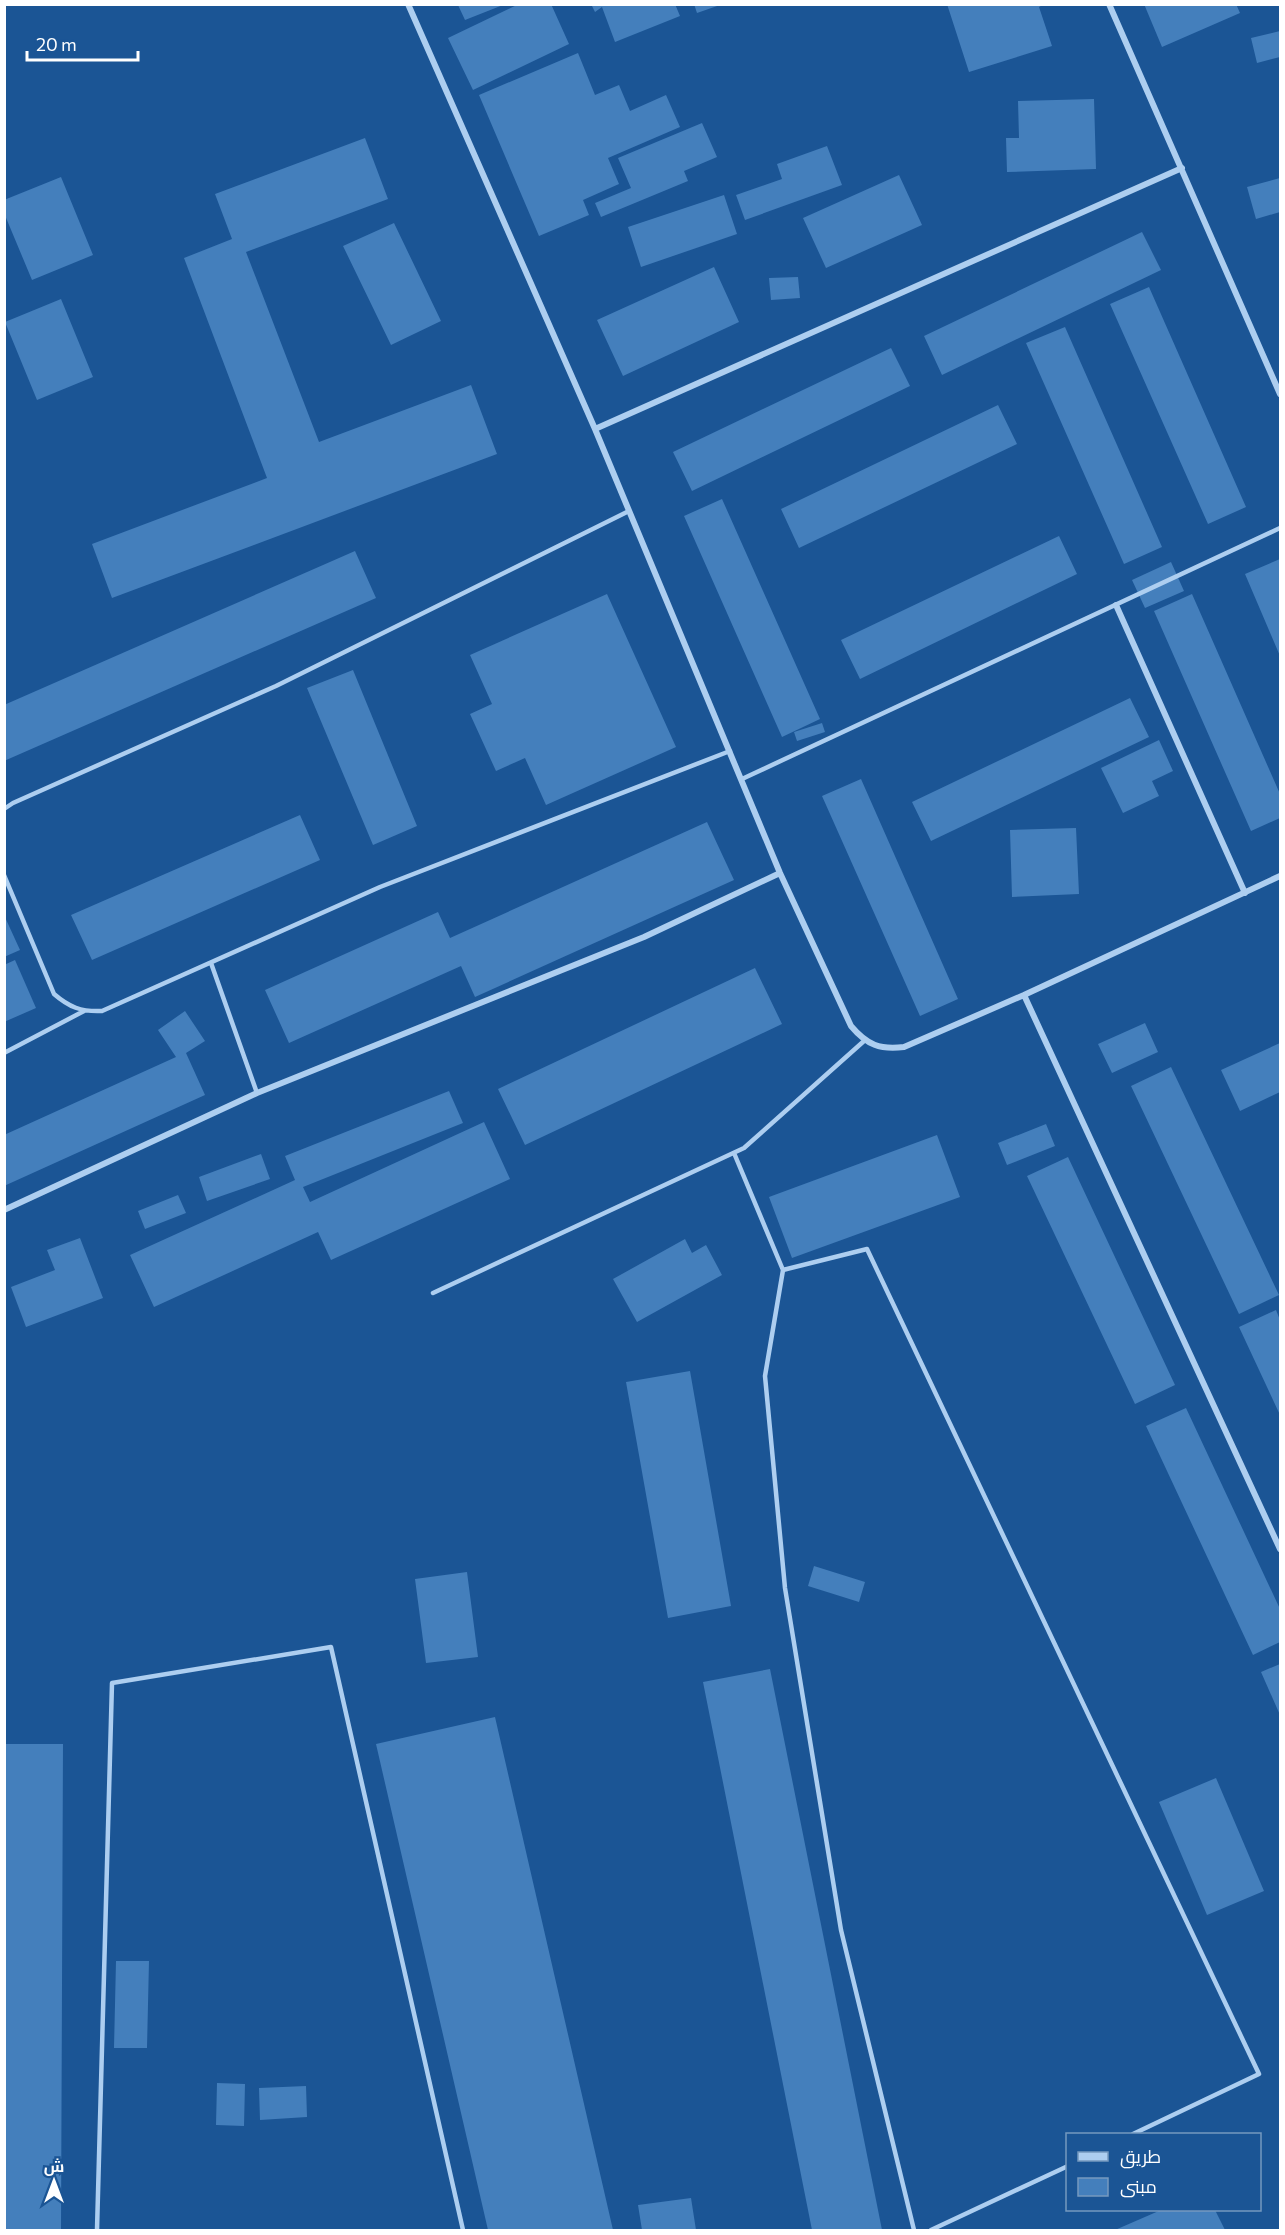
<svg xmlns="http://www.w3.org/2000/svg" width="1285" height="2235" font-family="Commissioner,Cairo,sans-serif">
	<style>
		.building { fill: #447fbc }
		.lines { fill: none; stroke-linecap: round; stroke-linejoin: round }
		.lane { stroke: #adcef0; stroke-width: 4.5 }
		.street { stroke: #adcef0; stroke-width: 6 }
	</style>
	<rect width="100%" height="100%" fill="#1b5595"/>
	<!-- building -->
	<path class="building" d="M519,4H551L569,44L473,90L448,38Z
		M591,4H675L680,16L615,42L602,7L595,12Z
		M694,4H720V5L697,13Z
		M947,4H1044L1039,7L1052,46L969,72Z
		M1144,4H1236L1240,13L1162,47Z
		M458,5H503L465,20Z
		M1280,31V57L1257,63L1251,38Z
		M578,53L595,95L619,85L630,111L666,95L680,127L608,158L619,184L583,200L589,215L539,236L479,95Z
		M1094,99L1096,169L1007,172L1006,138H1019L1018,101Z
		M702,123L717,157L684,171L688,181L601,217L595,203L631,188L618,158Z
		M365,138L388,199L246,252L319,442L471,385L497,454L112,598L92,544L267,478L184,258L232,239L215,194Z
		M827,146L842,185L745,220L736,195L782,179L777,164Z
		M899,175L922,225L826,268L803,218Z
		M61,177L93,255L32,280L4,213V200Z
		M1280,178V212L1256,219L1247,187Z
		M724,195L737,234L641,267L628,227Z
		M394,223L441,321L391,345L343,246Z
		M1142,232L1161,270L942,375L924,336Z
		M714,267L739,322L623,376L597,320Z
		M798,277L800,298L771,300L769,278Z
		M1149,287L1246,507L1208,524L1110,304Z
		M61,299L93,377L37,400L5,322Z
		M1065,327L1162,547L1124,564L1026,343Z
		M891,348L910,386L692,491L673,452Z
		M998,405L1017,444L799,548L781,509Z
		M722,499L820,719L782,737L684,516Z
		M1059,536L1077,574L860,679L841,640Z
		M355,551L376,598L4,761V705Z
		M1280,559V656L1245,574Z
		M1171,562L1184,591L1145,608L1132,580Z
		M607,594L676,747L546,805L525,758L496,771L470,714L492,704L470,655Z
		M1192,594L1280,794V818L1251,831L1154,611Z
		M353,670L417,826L373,845L307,688Z
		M1130,698L1149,737L931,841L912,802Z
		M822,723L825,732L797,741L794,732Z
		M1159,740L1173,771L1152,781L1159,796L1123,813L1101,768Z
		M861,779L958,999L920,1016L822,796Z
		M300,815L320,860L92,960L71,915Z
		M707,822L734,880L475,997L461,966L289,1043L265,990L438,912L450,938Z
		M1076,828L1079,894L1012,897L1010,830Z
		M4,915L20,950L4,957Z
		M15,960L36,1008L4,1022V965Z
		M755,968L782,1024L525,1145L498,1089Z
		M185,1011L205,1041L186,1053L205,1095L4,1186V1135L176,1057L158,1030Z
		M1145,1023L1158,1052L1112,1073L1098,1044Z
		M1280,1043V1092L1240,1111L1221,1070Z
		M1171,1067L1279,1295L1239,1314L1131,1086Z
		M449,1091L463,1123L303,1187L310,1202L484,1122L510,1179L331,1260L318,1232L154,1307L130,1255L295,1180L285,1156Z
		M1046,1124L1055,1146L1007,1165L998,1143Z
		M937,1135L960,1197L792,1258L769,1197Z
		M261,1154L270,1179L207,1201L199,1177Z
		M1068,1157L1175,1385L1135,1404L1027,1176Z
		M178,1195L186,1213L145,1229L138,1211Z
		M80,1238L103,1298L26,1327L11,1287L55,1270L47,1250Z
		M685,1239L692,1253L706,1245L722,1275L637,1322L613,1279Z
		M1276,1310L1280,1320V1415L1239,1327Z
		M690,1371L731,1606L668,1618L626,1382Z
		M1186,1408L1280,1609V1642L1253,1655L1146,1426Z
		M814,1566L865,1582L859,1602L808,1586Z
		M467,1572L478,1657L426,1663L415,1579Z
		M1280,1664V1715L1261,1672Z
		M770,1669L882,2230H812L703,1682Z
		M495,1717L613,2230H488L376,1744Z
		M4,1744H63L61,2230H4Z
		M1216,1778L1264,1891L1207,1915L1159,1802Z
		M116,1961H149L147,2048H114Z
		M217,2083L245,2084L244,2126L216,2125Z
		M306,2086L307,2117L260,2120L259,2088Z
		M691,2198L696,2230H642L638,2205Z
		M1161,2210H1215L1225,2230H1115Z"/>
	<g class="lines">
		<!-- lane -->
		<path class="lane" d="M742,779L1280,528
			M4,809L13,803L276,686L629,511
			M4,875L54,994C69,1007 81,1012 102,1011L380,887L730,751
			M211,963L257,1093
			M4,1053L84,1011
			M734,1153L783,1270L765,1376L785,1588L841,1930L914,2230
			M783,1270L867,1249L1259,2074L1133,2134
			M433,1293L744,1148L864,1041
			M97,2230L112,1683L331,1647L463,2230
			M931,2230L1068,2166"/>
		<!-- street -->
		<path class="street" d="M408,4L595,429L780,873L851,1026C867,1045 880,1050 904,1047L1024,995L1280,876
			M1109,4L1280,394
			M595,429L1182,168
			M1116,605L1245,893
			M1024,995L1280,1549
			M4,1210L257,1093L644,937L780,873"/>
	</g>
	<!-- border -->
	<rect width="1285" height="2235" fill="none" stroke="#ffffff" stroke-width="12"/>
	<!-- legend -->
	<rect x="1066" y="2133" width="195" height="78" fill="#1b5595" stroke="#7699bf" stroke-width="1.5"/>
	<rect x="1078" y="2152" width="30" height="9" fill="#adcef0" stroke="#7699bf" stroke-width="1.5"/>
	<text x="1120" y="2163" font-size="18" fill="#ffffff">طريق</text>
	<rect x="1078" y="2178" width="30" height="18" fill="#447fbc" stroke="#7699bf" stroke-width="1.5"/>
	<text x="1120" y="2193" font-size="18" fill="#ffffff">مبنى</text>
	<!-- north arrow -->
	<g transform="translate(54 2181)" stroke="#1b5595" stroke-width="4.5" paint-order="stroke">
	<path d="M0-4.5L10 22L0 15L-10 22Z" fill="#ffffff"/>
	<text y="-9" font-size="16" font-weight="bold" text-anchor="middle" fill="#ffffff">ش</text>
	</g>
	<!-- scale -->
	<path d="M27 51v9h111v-9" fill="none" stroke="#ffffff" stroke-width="3"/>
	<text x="36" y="51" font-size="18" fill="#ffffff" stroke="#1b5595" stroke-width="4.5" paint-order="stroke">20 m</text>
</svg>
